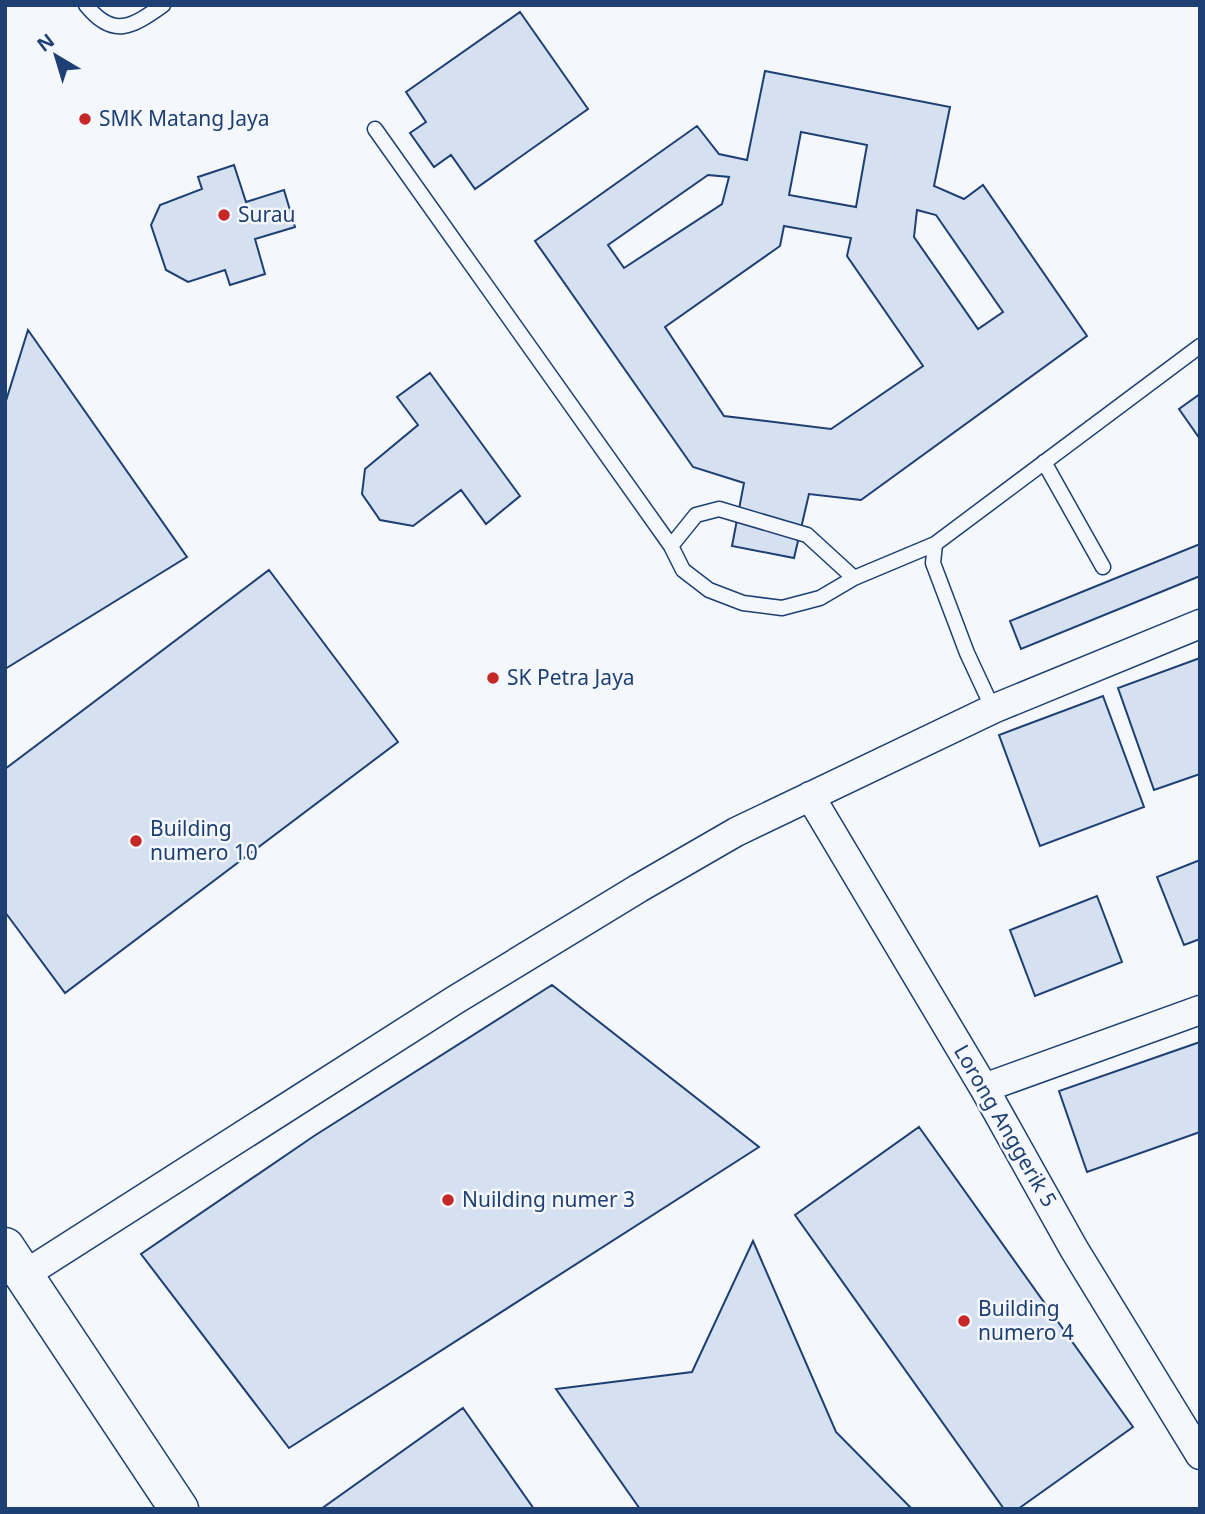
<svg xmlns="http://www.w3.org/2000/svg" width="1205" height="1514" font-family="'Noto Sans',sans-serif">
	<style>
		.building { fill: #d5e0f0; stroke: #1d3f73; stroke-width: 2; fill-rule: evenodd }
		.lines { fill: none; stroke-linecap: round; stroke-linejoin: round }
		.lane-casing { stroke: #1d3f73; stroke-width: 17 }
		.street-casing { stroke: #1d3f73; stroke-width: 31 }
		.secondary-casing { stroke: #1d3f73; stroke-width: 41 }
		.lane { stroke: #f4f7fb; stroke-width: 14 }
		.street { stroke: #f4f7fb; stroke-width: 28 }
		.secondary { stroke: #f4f7fb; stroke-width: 38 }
		.poi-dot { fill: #c62828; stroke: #f4f7fb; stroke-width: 2.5 }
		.labels { text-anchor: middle; stroke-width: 5; stroke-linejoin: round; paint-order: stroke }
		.poi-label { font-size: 21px; fill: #1d3f73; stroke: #f4f7fb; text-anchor: start }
		.street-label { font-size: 21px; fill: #1d3f73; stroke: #f4f7fb }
	</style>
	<rect width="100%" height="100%" fill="#f4f7fb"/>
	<!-- building -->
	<path class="building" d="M520,12L588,109L475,189L451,155L434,167L410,133L426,122L406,92Z
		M765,71L950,107L934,186L964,199L983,185L1087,336L861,500L809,494L794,558L732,546L744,483L693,467L535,241L697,126L719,154L747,160ZM801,132L867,145L856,207L789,195ZM708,175L729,177L722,204L624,268L608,245ZM917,210L936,215L1003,312L978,329L914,237ZM784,226L851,238L847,256L923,366L831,429L724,416L665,327L780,246Z
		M234,165L246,202L284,190L295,227L255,239L265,274L230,285L225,270L188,282L166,270L151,225L160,205L202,189L198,177Z
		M28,330L187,557L5,669V404Z
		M430,373L520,496L486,524L461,490L413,526L380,520L362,494L365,469L418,425L397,397Z
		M1200,394V439L1179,409Z
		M1200,544V576L1021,649L1010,621Z
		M269,570L398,742L65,993L5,912V769Z
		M1200,658V774L1154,790L1118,688Z
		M1103,696L1144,807L1040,846L999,735Z
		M1200,860V939L1184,945L1157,877Z
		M1097,896L1122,962L1035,996L1010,930Z
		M552,985L759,1147L289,1448L141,1254L314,1136Z
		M1200,1042V1132L1087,1172L1059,1091Z
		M919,1127L1133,1427L1018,1509H1004L795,1215Z
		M753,1241L836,1432L912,1509H640L556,1389L692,1372Z
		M463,1408L534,1509H321Z"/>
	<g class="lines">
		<defs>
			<path id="lane" d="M86,5C113,39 132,27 163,5
				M375,129L671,546L683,570L709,590L743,603L782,608L820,598L854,578L935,544L1200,346
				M1044,462L1103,567
				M935,544L933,563L967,653L993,709
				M671,546L696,515L719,509L807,535L854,578"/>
			<path id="street" d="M810,796L984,1088L1074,1249L1200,1455
				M984,1088L1200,1010
				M24,1275L455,1000L639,888L736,832L993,709L1200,624"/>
			<path id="secondary" d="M5,1247L179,1509"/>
		</defs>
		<!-- lane casing -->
		<use href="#lane" class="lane-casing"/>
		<!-- street casing -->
		<use href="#street" class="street-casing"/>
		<!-- secondary casing -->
		<use href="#secondary" class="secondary-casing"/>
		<!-- lane -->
		<use href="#lane" class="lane"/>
		<!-- street -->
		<use href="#street" class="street"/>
		<!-- secondary -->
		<use href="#secondary" class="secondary"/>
	</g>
	<!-- markers -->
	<g class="poi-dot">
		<circle cx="85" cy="119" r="7"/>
		<circle cx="224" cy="215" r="7"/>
		<circle cx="493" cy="678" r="7"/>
		<circle cx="136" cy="841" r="7"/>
		<circle cx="448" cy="1200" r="7"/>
		<circle cx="964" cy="1321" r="7"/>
	</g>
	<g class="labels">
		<!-- poi labels -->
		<g class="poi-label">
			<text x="99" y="126">SMK Matang Jaya</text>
			<text x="238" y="222">Surau</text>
			<text x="507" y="685">SK Petra Jaya</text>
			<text x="150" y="836">Building<tspan x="150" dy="24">numero 10</tspan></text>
			<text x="462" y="1207">Nuilding numer 3</text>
			<text x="978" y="1316">Building<tspan x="978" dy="24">numero 4</tspan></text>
		</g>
		<!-- street labels -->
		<g class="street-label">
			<text transform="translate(1005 1126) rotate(60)" y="7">Lorong Anggerik 5</text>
		</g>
	</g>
	<!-- border -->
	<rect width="1205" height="1514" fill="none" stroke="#1d3f73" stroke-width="14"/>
	<!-- north arrow -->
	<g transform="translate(56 56) rotate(322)" stroke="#f4f7fb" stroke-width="5" paint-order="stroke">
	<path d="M0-5L12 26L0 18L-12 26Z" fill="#1d3f73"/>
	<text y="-10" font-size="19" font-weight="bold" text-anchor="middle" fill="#1d3f73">N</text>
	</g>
</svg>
